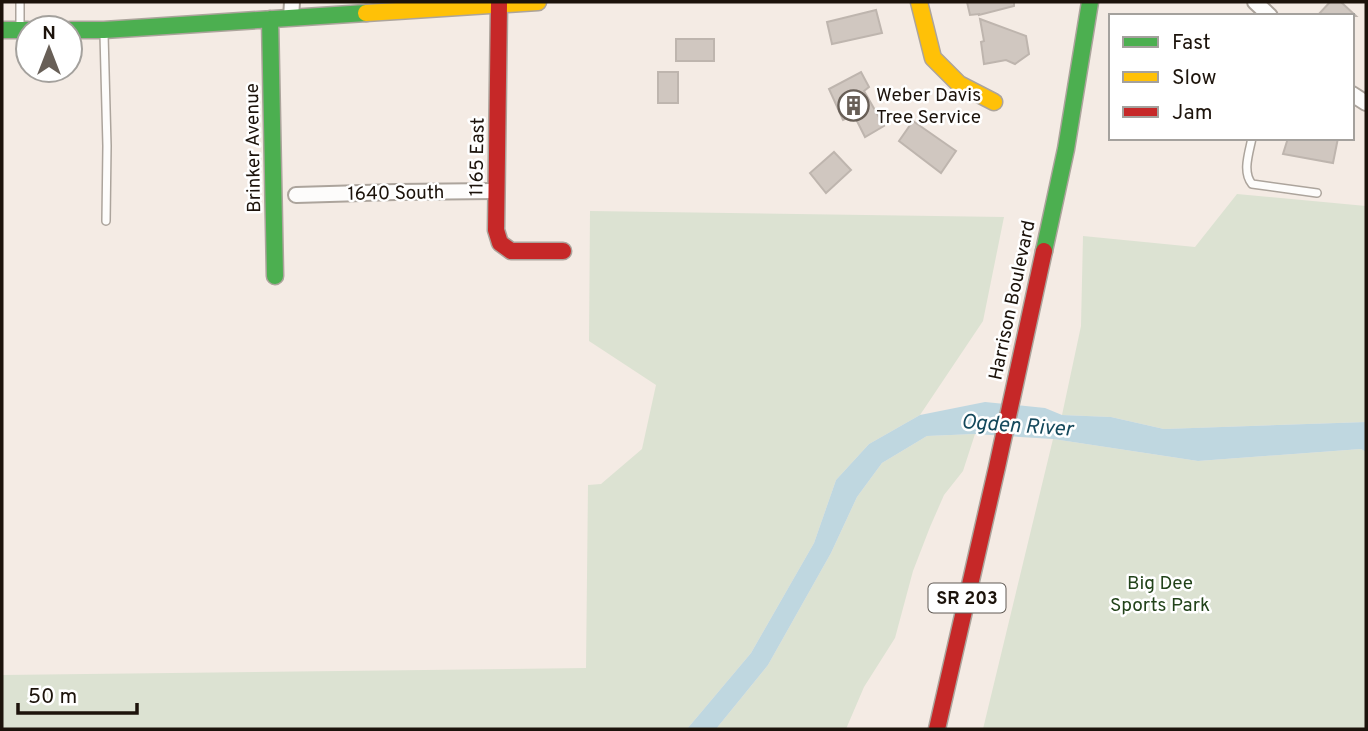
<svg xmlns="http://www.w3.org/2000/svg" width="1368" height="731" font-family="Overpass,sans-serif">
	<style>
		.green { fill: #dce2d2 }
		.water { fill: #bfd7e0 }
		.building { fill: #d0c7c0; stroke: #beb5ae; stroke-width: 2 }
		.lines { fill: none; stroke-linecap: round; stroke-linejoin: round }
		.lane-casing { stroke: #aca49c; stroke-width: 10 }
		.street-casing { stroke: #aca49c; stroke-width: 18 }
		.fast-casing { stroke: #aca49c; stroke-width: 19 }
		.slow-casing { stroke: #aca49c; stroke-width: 19 }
		.jam-casing { stroke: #aca49c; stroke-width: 19 }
		.lane { stroke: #fdfcfb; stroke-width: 7 }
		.street { stroke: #fdfcfb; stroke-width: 14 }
		.fast { stroke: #4caf50; stroke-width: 16 }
		.slow { stroke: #ffc107; stroke-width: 16 }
		.jam { stroke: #c62828; stroke-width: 16 }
		.labels { text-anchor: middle; stroke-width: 5; stroke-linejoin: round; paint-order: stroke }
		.shield { fill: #fff; stroke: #605a54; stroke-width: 2 }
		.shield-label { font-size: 18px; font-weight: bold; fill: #1c130b }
		.poi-label { font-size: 19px; fill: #1c130b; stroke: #fff; text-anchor: start }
		.street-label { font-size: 19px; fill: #1c130b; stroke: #fff }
		.park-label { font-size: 19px; fill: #22431a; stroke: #fff }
		.water-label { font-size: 21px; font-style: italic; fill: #15495c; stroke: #fff }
	</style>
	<rect width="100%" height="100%" fill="#f4ebe4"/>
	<!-- green -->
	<path class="green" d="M1237,194L1366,206V422L1164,429L1111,417L1062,415L1081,326L1083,236L1195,247Z
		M590,211L1004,217L983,321L920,415L869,444L836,480L814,543L751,653L687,729H2V675L586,668L588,485L601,484L642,449L656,385L589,341Z
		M975,434L963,471L944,495L930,527L913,571L895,638L864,687L846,729H716L768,665L831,553L857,497L882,463L927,436Z
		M1053,439L1198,461L1361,449L1366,452V729H983Z"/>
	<!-- water -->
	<path class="water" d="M985,402L1045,408L1062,415L1111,417L1164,429L1366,422V452L1361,449L1198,461L1053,439L975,434L927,436L882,463L857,497L831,553L768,665L716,729H687L751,653L814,543L836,480L869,444L920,415Z"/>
	<!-- building -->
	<path class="building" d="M967,2H1014V6L979,15V14L970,15Z
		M1330,2H1341L1356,16H1317Z
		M876,10L882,33L832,44L827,22Z
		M980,19L1026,36L1029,54L1015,64L1006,60L984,64L981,42L984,41Z
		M676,39H714V61H676Z
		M658,72H678V103H658Z
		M861,72L869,87L864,91L884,126L865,137L854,115L843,120L829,89Z
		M913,121L956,151L941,173L899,141Z
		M1288,138H1338L1333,163L1283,154Z
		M834,152L851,170L826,193L810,173Z"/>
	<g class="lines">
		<defs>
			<path id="lane" d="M20,29V2
				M104,34L107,146L106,221
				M1252,138C1249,153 1242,172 1252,184L1317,193"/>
			<path id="street" d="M1255,2L1270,16
				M291,18L292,2
				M1352,94L1366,103
				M296,195L396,192L496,191"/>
			<path id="fast" d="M270,19L275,276
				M2,30H28
				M70,30H104L366,13
				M1044,251L1066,149L1090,2"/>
			<path id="slow" d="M919,2L933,58L959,84L994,102
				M366,13L538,2"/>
			<path id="jam" d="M499,4L496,230L500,243L511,251H563
				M937,729L997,467L1044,251"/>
		</defs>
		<!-- lane casing -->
		<use href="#lane" class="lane-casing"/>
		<!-- street casing -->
		<use href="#street" class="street-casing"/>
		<!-- fast casing -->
		<use href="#fast" class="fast-casing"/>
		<!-- slow casing -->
		<use href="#slow" class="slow-casing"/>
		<!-- jam casing -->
		<use href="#jam" class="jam-casing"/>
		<!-- lane -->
		<use href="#lane" class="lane"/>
		<!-- street -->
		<use href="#street" class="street"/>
		<!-- fast -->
		<use href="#fast" class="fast"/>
		<!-- slow -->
		<use href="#slow" class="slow"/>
		<!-- jam -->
		<use href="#jam" class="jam"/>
	</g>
	<!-- icons -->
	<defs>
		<symbol id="building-ring" viewBox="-11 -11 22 22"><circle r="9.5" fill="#fff" stroke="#685f57" stroke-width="1.5"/><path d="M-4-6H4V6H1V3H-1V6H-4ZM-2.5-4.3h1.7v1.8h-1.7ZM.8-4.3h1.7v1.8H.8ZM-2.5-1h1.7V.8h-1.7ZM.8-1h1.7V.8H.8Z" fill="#685f57"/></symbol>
	</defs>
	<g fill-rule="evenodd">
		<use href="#building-ring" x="836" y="88" width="35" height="35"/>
	</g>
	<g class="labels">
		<!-- shield labels -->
		<rect class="shield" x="928.5" y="583.5" width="77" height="29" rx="5"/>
		<g class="shield-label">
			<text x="967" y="604">SR 203</text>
		</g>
		<!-- poi labels -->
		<g class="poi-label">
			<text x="876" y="101">Weber Davis<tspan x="876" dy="22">Tree Service</tspan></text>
		</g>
		<!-- street labels -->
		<g class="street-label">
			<text transform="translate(252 148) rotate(-91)" y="7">Brinker Avenue</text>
			<text transform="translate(476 157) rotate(-89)" y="7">1165 East</text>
			<text transform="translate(396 192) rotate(-1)" y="7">1640 South</text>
			<text transform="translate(1011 300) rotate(-78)" y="7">Harrison Boulevard</text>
		</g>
		<!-- park labels -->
		<g class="park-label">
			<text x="1160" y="589">Big Dee<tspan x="1160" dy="22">Sports Park</tspan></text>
		</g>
		<!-- water labels -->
		<g class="water-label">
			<text transform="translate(1017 425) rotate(4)" y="7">Ogden River</text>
		</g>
	</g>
	<!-- border -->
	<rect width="1368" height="731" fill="none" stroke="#1c130b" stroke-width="7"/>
	<!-- legend -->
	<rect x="1109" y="14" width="245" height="126" fill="#ffffff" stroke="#a4a19d" stroke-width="2"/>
	<rect x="1123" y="37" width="35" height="10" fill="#4caf50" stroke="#a4a19d" stroke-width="2"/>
	<text x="1172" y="49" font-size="21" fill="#1c130b">Fast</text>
	<rect x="1123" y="72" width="35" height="10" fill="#ffc107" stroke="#a4a19d" stroke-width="2"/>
	<text x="1172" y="84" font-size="21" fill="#1c130b">Slow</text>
	<rect x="1123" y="107" width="35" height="10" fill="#c62828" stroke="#a4a19d" stroke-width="2"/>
	<text x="1172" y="119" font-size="21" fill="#1c130b">Jam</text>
	<!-- north arrow -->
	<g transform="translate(49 49)"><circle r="33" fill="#ffffff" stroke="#a4a19d" stroke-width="2"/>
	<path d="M0-5L12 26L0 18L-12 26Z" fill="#685f57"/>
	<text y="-10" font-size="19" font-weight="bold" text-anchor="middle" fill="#1c130b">N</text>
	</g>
	<!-- scale -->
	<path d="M18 703v10h119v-10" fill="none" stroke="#1c130b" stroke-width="3.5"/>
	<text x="28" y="703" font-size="21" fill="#1c130b" stroke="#ffffff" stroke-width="5" paint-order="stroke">50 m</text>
</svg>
